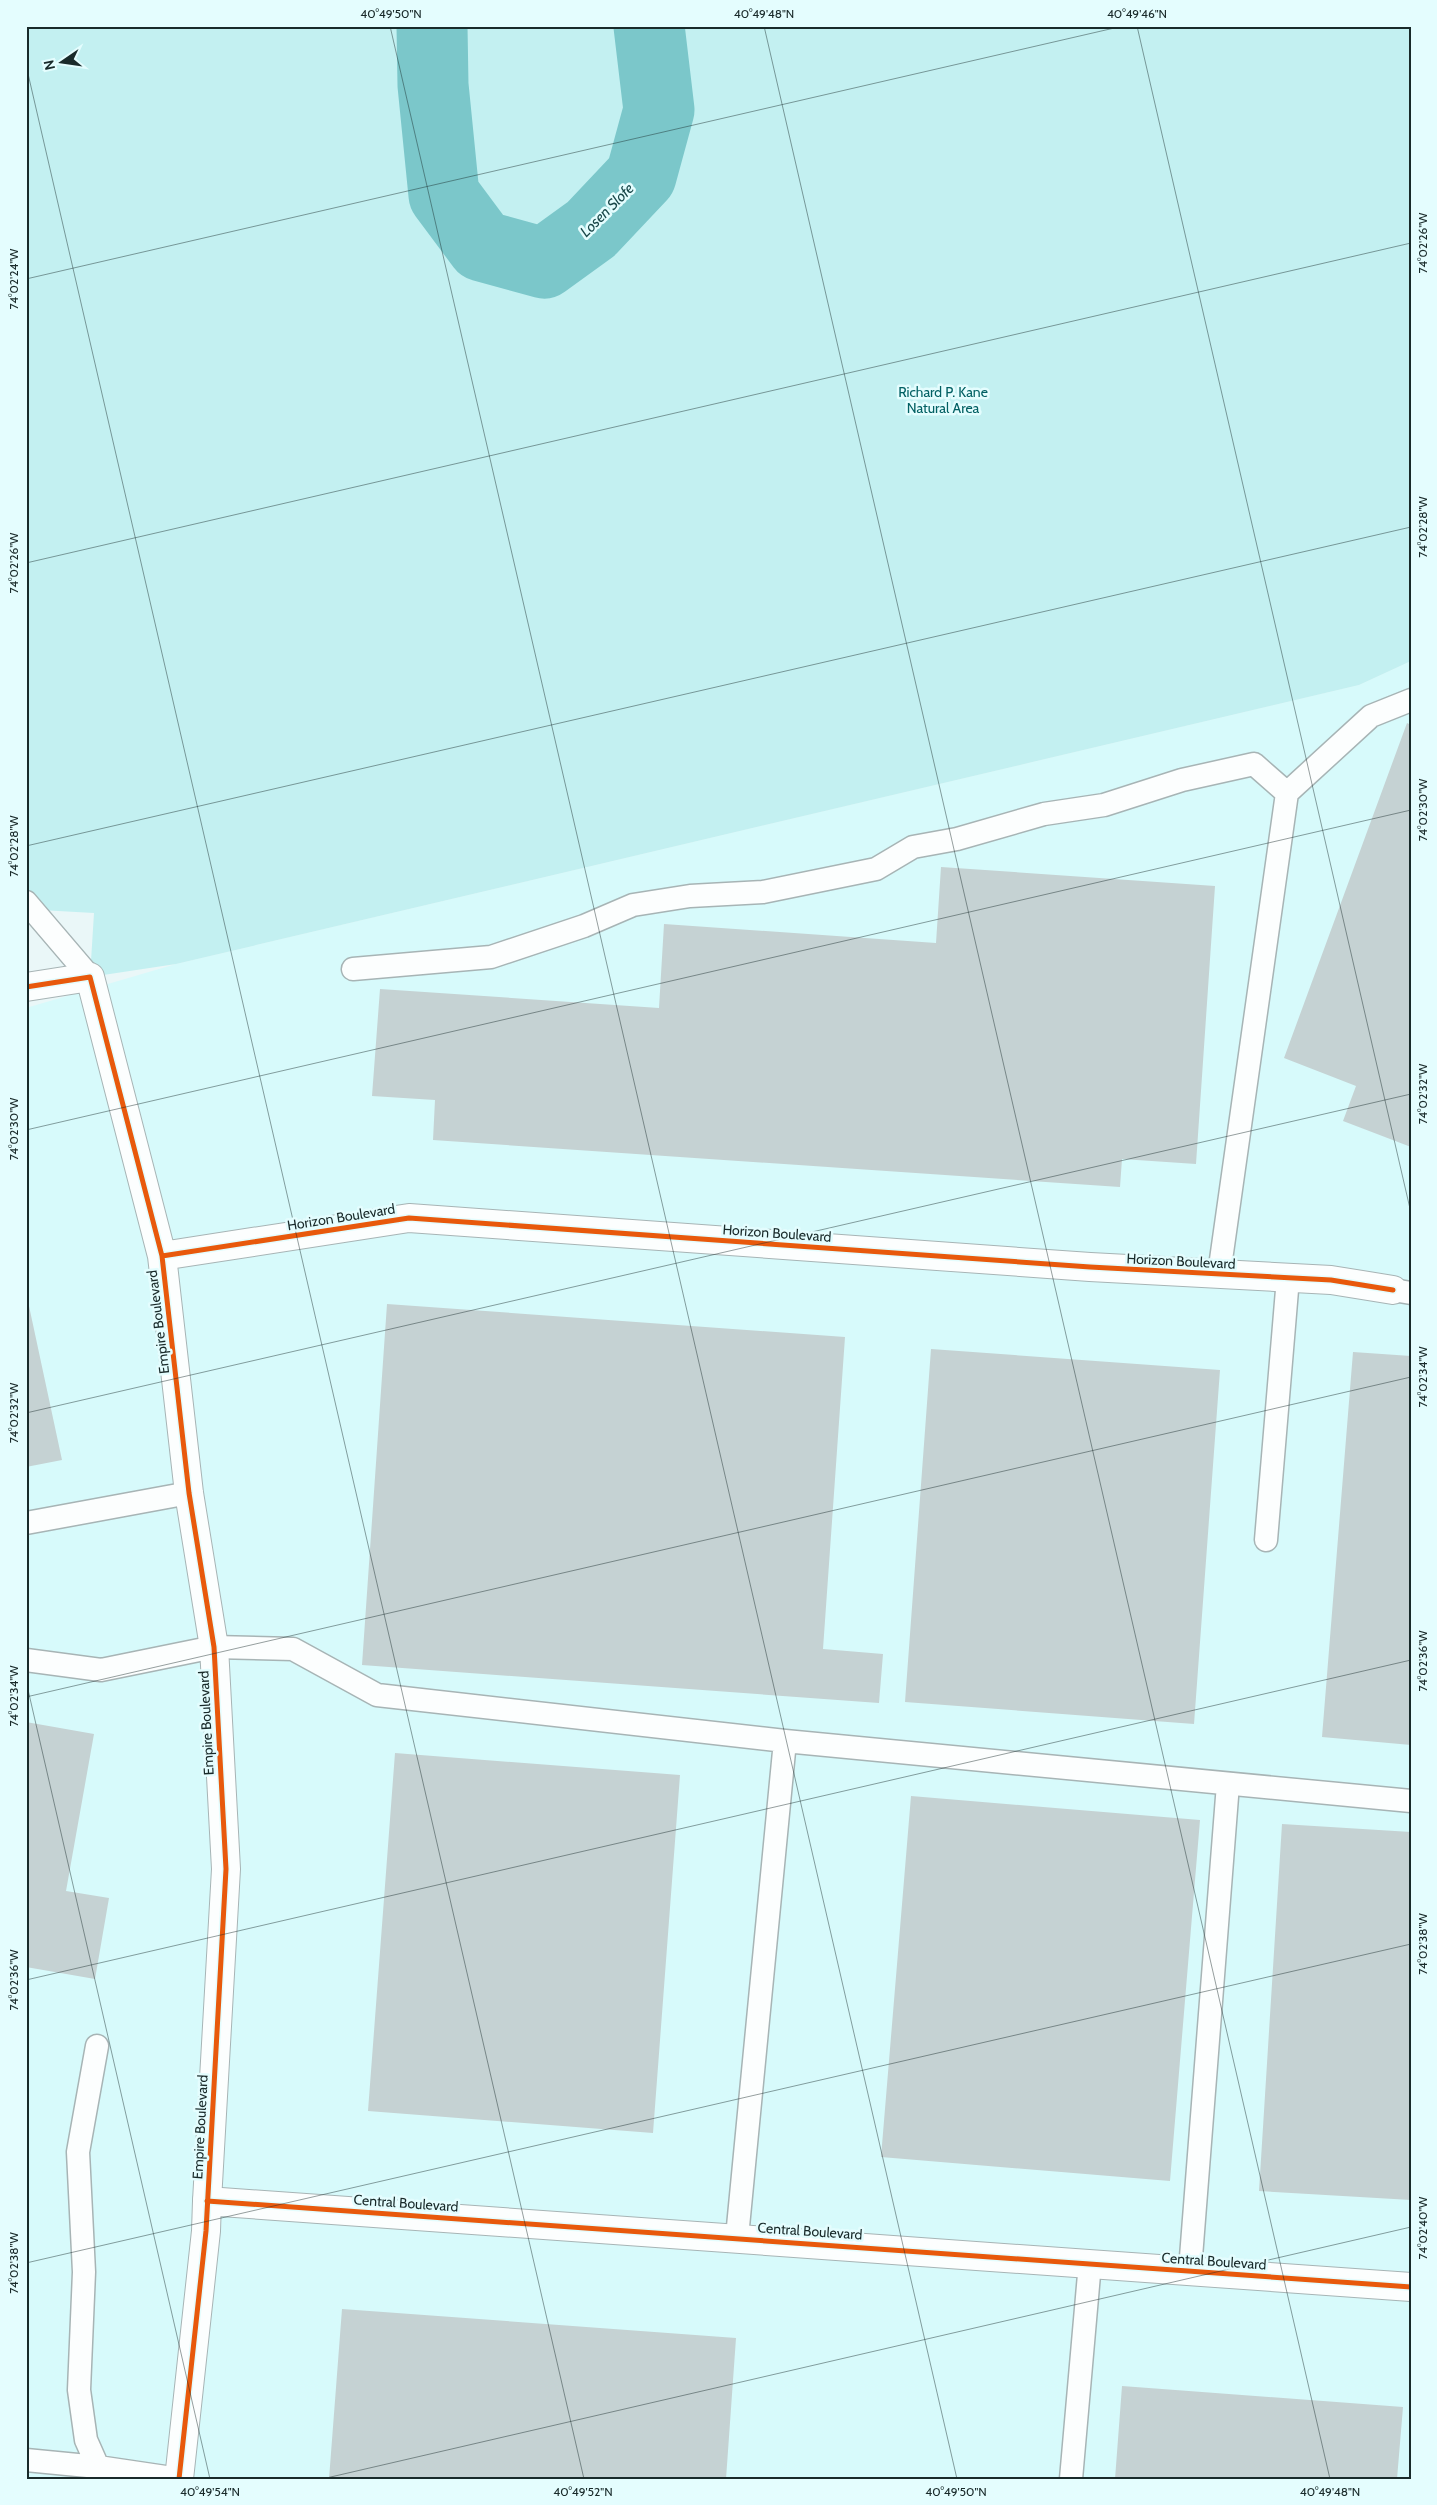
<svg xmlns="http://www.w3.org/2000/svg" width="1437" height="2505" font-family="Cabin,sans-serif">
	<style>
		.built { fill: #d7fafb }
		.green { fill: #c3f0f1 }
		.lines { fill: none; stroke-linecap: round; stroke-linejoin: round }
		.river { stroke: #7bc7ca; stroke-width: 71 }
		.building { fill: #c5d2d3 }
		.service-casing { stroke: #a7b4b5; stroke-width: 25 }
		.minor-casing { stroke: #a7b4b5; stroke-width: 30 }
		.tertiary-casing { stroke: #a7b4b5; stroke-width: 30 }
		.service { stroke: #fcfefe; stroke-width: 22 }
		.minor { stroke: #fcfefe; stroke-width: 28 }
		.tertiary { stroke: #fcfefe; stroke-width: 28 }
		.cycleway-casing { stroke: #e4fdfe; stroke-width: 8 }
		.cycleway { stroke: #e8590c; stroke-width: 5 }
		.ticks { fill: none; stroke: #192a2a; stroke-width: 1; stroke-opacity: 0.45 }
		.labels { text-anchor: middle; stroke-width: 5; stroke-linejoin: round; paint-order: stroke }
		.park-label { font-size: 14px; fill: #026063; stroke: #e4fdfe }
		.street-label { font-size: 14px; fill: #192a2a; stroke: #e4fdfe }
		.water-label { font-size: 15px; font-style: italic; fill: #1a484a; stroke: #e4fdfe }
		.neatline { fill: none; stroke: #192a2a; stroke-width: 2 }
		.ticks-label { font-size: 12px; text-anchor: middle; fill: #192a2a }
	</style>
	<rect width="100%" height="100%" fill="#eaf7f8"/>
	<!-- built -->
	<path class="built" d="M1411,661V2479H26V1008L176,964L1359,685Z"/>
	<!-- green -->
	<path class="green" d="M26,26H1411V661L1359,685L176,964L90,977L94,913L40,910L26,889Z"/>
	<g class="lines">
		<!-- river -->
		<path class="river" d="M432,26L433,85L444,195L482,246L544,263L591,229L641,176L659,110L649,26"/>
	</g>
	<!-- building -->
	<path class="building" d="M1407,723L1411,725V1147L1343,1121L1356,1086L1284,1058Z
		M941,867L1215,886L1196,1164L1122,1159L1120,1187L433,1140L435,1100L372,1096L380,989L659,1008L664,924L936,943Z
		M26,1292L62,1460L26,1467Z
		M387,1304L845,1337L823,1649L883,1654L879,1703L362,1665Z
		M931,1349L1220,1370L1194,1724L905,1702Z
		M1353,1352L1411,1356V1745L1322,1737Z
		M26,1722L94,1734L66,1891L109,1898L95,1979L26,1967Z
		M395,1753L680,1775L653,2133L368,2111Z
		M911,1796L1200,1820L1170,2181L881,2157Z
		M1282,1824L1411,1832V2200L1259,2191Z
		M342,2309L736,2338L726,2479H329Z
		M1122,2386L1403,2407L1397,2479H1115Z"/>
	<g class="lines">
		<defs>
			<path id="service" d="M26,902L90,977
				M353,969L491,957L584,926L633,905L690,896L763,892L876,869L913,847L957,839L1044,814L1104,805L1182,780L1254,764L1287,793
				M1219,1274L1287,793L1371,716L1411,700
				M1393,1290L1411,1293
				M26,1523L189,1493
				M1266,1540L1288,1278
				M26,1660L101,1670L214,1647L293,1649L377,1695L785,1741L1411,1801
				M97,2046L78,2152L84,2272L79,2390L86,2440L98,2467L179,2479
				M737,2237L785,1741
				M1190,2270L1228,1784
				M26,2460L98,2467
				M1071,2479L1090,2263"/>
			<path id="minor" d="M26,987L90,977L162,1256L189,1493L214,1647L226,1869L207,2201
				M162,1256L409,1218L1090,1267L1331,1280L1393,1290"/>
			<path id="tertiary" d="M179,2479L206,2231L207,2201L1411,2287"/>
		</defs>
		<!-- service casing -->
		<use href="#service" class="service-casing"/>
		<!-- minor casing -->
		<use href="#minor" class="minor-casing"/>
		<!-- tertiary casing -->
		<use href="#tertiary" class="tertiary-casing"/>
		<!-- service -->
		<use href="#service" class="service"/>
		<!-- minor -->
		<use href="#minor" class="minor"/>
		<!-- tertiary -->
		<use href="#tertiary" class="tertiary"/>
		<defs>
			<path id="cycleway" d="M26,987L90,977L162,1256L189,1493L214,1647L226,1869L206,2231L179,2479
				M162,1256L409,1218L1090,1267L1331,1280L1393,1290
				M207,2201L1411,2287"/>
		</defs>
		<!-- cycleway casing -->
		<use href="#cycleway" class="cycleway-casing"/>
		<!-- cycleway -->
		<use href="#cycleway" class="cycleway"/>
	</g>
	<!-- ticks -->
	<path class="ticks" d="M390,26L957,2479M764,26L1330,2479M1137,26L1411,1213M26,65L584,2479M26,279L1123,26M26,563L1411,243M26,846L1411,527M26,1130L1411,810M26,1413L1411,1094M26,1681L210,2479M26,1697L1411,1377M26,1980L1411,1660M26,2263L1411,1944M322,2479L1411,2227"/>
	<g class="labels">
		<!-- park labels -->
		<g class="park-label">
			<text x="943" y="397">Richard P. Kane<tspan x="943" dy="16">Natural Area</tspan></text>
		</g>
		<!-- street labels -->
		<g class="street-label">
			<text transform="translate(341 1217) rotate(-9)" y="5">Horizon Boulevard</text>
			<text transform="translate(777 1233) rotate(4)" y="5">Horizon Boulevard</text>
			<text transform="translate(1181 1261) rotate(3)" y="5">Horizon Boulevard</text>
			<text transform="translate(158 1322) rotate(-97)" y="5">Empire Boulevard</text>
			<text transform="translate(206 1723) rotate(-93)" y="5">Empire Boulevard</text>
			<text transform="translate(200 2127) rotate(-87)" y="5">Empire Boulevard</text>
			<text transform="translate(406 2203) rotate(4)" y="5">Central Boulevard</text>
			<text transform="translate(810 2231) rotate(4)" y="5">Central Boulevard</text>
			<text transform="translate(1214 2261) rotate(4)" y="5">Central Boulevard</text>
		</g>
		<!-- water labels -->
		<g class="water-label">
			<text transform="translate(607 210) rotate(-45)" y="5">Losen Slofe</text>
		</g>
	</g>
	<!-- border -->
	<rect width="1437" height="2505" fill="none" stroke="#e4fdfe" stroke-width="55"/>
	<!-- north arrow -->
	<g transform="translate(62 62) rotate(257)" stroke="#e4fdfe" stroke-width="4" paint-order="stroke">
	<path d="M0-4L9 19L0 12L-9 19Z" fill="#192a2a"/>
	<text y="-8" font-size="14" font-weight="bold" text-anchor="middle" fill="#192a2a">N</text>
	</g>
	<rect x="28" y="28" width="1382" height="2450" class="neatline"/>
	<g class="ticks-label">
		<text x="391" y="18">40°49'50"N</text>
		<text x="764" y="18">40°49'48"N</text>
		<text x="1137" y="18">40°49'46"N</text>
		<text transform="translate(1423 243) rotate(-90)" y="4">74°02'26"W</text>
		<text transform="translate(14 279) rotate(-90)" y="4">74°02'24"W</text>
		<text transform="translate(1423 527) rotate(-90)" y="4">74°02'28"W</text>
		<text transform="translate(14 563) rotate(-90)" y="4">74°02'26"W</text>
		<text transform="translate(1423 810) rotate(-90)" y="4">74°02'30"W</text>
		<text transform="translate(14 846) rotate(-90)" y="4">74°02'28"W</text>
		<text transform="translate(1423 1094) rotate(-90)" y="4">74°02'32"W</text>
		<text transform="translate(14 1129) rotate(-90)" y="4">74°02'30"W</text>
		<text transform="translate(1423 1377) rotate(-90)" y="4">74°02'34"W</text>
		<text transform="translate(14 1413) rotate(-90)" y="4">74°02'32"W</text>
		<text transform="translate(1423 1661) rotate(-90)" y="4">74°02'36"W</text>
		<text transform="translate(14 1696) rotate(-90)" y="4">74°02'34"W</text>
		<text transform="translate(1423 1944) rotate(-90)" y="4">74°02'38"W</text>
		<text transform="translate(14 1980) rotate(-90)" y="4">74°02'36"W</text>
		<text transform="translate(1423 2228) rotate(-90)" y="4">74°02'40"W</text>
		<text transform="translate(14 2263) rotate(-90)" y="4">74°02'38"W</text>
		<text x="210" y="2496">40°49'54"N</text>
		<text x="583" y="2496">40°49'52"N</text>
		<text x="956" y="2496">40°49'50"N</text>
		<text x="1330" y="2496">40°49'48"N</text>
	</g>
</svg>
